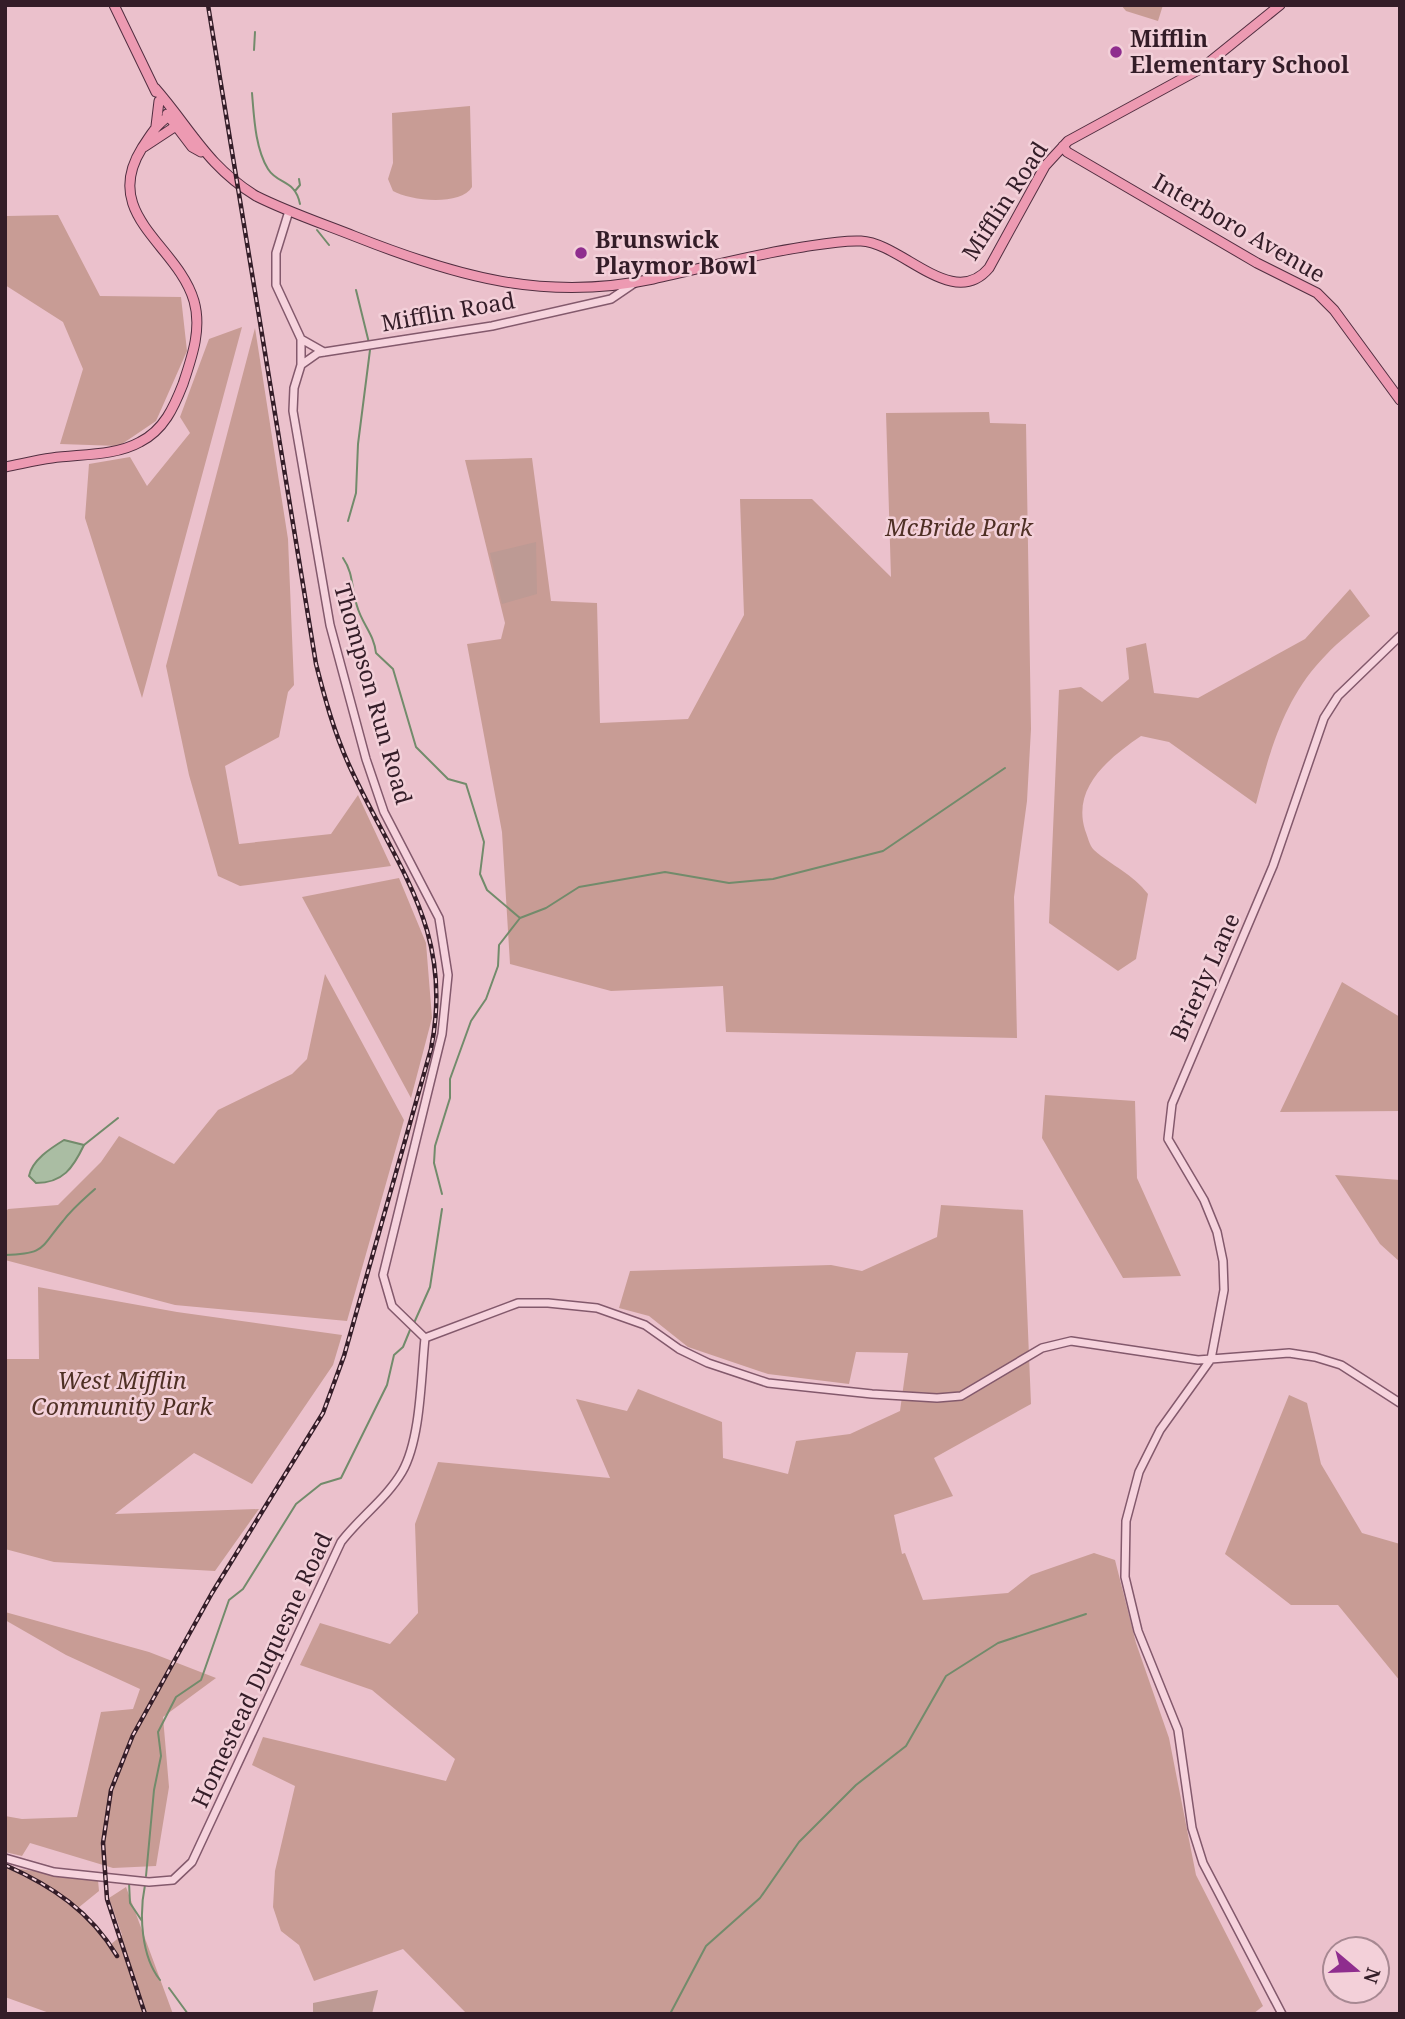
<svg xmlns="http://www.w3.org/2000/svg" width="1405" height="2019" font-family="'Noto Serif',serif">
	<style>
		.green { fill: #c89c95 }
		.cemetery { fill: #bd9a94 }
		.water { fill: #aabda3; stroke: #728b6b; stroke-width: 2 }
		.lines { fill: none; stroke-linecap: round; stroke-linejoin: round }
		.stream { stroke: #728b6b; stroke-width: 2 }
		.minor-casing { stroke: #83596c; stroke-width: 10 }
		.major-casing { stroke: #512e40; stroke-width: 11 }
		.minor { stroke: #f6d3dd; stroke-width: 7 }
		.major { stroke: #ed9ab2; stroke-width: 9 }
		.rail-casing { stroke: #341d28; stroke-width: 4.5 }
		.rail { stroke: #f3d0d9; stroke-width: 2; stroke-dasharray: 5; stroke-linecap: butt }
		.poi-dot { fill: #8f2d8e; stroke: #f3d0d9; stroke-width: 2.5 }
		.labels { text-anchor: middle; stroke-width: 5; stroke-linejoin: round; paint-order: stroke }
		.poi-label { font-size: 23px; font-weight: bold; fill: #341d28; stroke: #f3d0d9; text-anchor: start }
		.street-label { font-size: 23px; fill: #341d28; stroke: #f3d0d9 }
		.park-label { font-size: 23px; font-style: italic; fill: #4f3025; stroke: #f3d0d9 }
	</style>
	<rect width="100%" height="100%" fill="#ebc1cc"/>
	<!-- green -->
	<path class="green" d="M1121,5H1163L1158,21L1126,11Z
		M470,106L472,187C461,206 410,201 393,191L388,179L393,163L392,113Z
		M5,184L7,216L58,215L100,296L181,297L187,351L156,421L119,446L60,444L83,369L63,322L5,285Z
		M242,327L142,698L85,518L89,464L130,457L147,486L190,433L180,417L209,339Z
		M255,328L288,539L294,685L288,692L279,737L225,766L239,844L331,834L358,795L391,866L240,886L218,876L189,775L166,666Z
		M989,412L990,423L1026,424L1031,729L1027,801L1014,897L1017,1038L726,1032L723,986L611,991L510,964L502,832L467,644L501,639L505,623L465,460L532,458L551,601L597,603L600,723L688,719L744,615L740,499H812L891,577L886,413Z
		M1350,589L1370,616C1355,629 1339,641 1326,655C1285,696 1270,750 1256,804L1169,742L1141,736C1109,758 1072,787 1085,830C1088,837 1089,845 1094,850C1112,866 1133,874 1148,894L1136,959L1118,971L1049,923L1059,690L1081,687L1102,702L1129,679L1126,648L1146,643L1154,693L1198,698L1305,639Z
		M399,878L426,943L432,1018L411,1098L302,897Z
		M325,974L404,1120L347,1321L175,1305L5,1260V1213L8,1209L58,1205L101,1162L119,1136L174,1164L218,1110L292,1074L307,1059Z
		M1342,982L1400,1017V1111L1280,1112Z
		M1045,1095L1135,1101L1137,1178L1181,1276L1123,1278L1042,1138Z
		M1335,1175L1400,1180V1262L1380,1244Z
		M941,1205L1023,1210L1031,1404L934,1458L953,1496L894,1515L902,1554L905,1553L923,1600L1008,1593L1031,1575L1094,1553L1115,1560L1136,1643L1169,1738L1196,1875L1263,2006L1253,2014H467L403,1949L314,1981L299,1945L281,1931L273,1907L275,1871L295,1786L252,1765L263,1737L446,1781L455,1759L372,1690L300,1665L320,1623L390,1644L418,1613L415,1524L438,1462L610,1478L576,1399L627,1411L638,1389L722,1422L723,1458L788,1474L796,1441L850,1434L900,1411L908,1353L856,1352L849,1384L768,1374L688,1347L649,1316L619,1308L630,1271L831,1265L862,1271L937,1237Z
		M38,1287L177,1312L342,1335L333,1365L252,1484L194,1453L115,1514L259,1509L215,1571L54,1562L5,1549V1359H39Z
		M1289,1395L1307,1403L1321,1464L1362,1533L1400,1544V1681L1338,1605H1291L1225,1554Z
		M5,1612L149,1652L216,1678L163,1717L169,1787L156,1866L113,1868L30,1843L22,1856L5,1852V1816L22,1819L77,1817L101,1712L133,1709L140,1689L66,1655L5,1620Z
		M5,1867L98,1880L99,1891L78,1908L110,1945L122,1935L109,1898L126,1887L173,2014H52L5,1997Z"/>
	<!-- cemetery -->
	<path class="cemetery" d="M536,542L537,594L502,604L490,553Z
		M378,1990L372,2014H313V2003Z"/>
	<!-- water -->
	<path class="water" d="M64,1140L84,1145C73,1168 63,1183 36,1183L29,1176C32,1160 51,1148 64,1140Z"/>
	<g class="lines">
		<!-- stream -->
		<path class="stream" d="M254,50L255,32
			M252,93C254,116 255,148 268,169C278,185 295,179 300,204
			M295,191L300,185L299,179
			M317,230L329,245
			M356,290L369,343
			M348,521L356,493L358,444L370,350
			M343,558C354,574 351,588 357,606C362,624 374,634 376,653L393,669L416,747L448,779L466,784L484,842L480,874L487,890L520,918L499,945L498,966L486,999L471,1021L450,1079V1098L435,1146L434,1163L442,1194
			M520,918L546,908L579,887L665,872L729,883L773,879L883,851L1005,768
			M84,1145L118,1118
			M5,1255C46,1254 40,1248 63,1221C72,1209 84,1199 95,1189
			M414,1323L430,1287L442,1209
			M146,1876L154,1790L161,1756L158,1732L176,1697L201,1680L229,1600L243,1589L296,1504L321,1484L341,1478L387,1385L394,1355L403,1347L410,1330
			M129,1882L130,1903L142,1921
			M145,1885C139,1914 141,1956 160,1980
			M169,1988L188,2014
			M670,2014L706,1946L760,1898L799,1842L856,1785L906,1746L946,1676L998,1643L1086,1614"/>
		<defs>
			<path id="minor" d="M289,211L276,253V285L301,339L324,352
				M301,339V365
				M425,1338L392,1306L383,1275L442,1034L448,975L439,918L384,812L366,759L330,625L293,411L294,388L301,365L318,353L492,326L611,299L636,282
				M425,1338L518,1303H548L597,1308L645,1325L679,1349L708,1363L768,1383L872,1394L937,1398L961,1396L1042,1348L1071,1341L1198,1360L1289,1353L1315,1357L1341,1365L1400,1403
				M5,1858L54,1872L149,1882L173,1880L192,1862L341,1542C360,1517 386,1499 402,1472C421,1439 421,1376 425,1338
				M1282,2014L1203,1863L1192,1828L1178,1730L1138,1631L1125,1577L1126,1521L1139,1472L1160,1430L1211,1359L1224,1290L1223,1261L1217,1232L1204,1200L1168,1139L1172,1104L1273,866L1324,718L1338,696L1400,636"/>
			<path id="major" d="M114,5L156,92
				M155,88C191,129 207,166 256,196C288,212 321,223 354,236C455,276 544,302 653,279C704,268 751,255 803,247C822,244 842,240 861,241C902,243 953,311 989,268L1045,166L1068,141L1202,68L1280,5
				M167,114L192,147L201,152
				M156,126L159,101
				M1063,146L1067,152L1257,263L1317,293L1334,310L1400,400
				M144,147L179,124
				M5,467C21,464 36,460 52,458C81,454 115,456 140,442C164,430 174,407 183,384C192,357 202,329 194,301C178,245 100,215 142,148C151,134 159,120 174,114"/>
		</defs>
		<!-- minor casing -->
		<use href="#minor" class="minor-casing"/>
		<!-- major casing -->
		<use href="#major" class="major-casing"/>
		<!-- minor -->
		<use href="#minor" class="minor"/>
		<!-- major -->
		<use href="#major" class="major"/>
		<defs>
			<path id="rail" d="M5,1865C52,1886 90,1911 117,1956
				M145,2014L107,1899L103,1843L111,1790L133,1735L212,1593L323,1413L344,1356L431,1049C455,929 395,866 349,765C334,732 325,699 316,664L208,5"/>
		</defs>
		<!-- rail casing -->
		<use href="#rail" class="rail-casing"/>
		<!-- rail -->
		<use href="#rail" class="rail"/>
	</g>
	<!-- markers -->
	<g class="poi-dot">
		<circle cx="1116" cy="52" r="7"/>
		<circle cx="581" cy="253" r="7"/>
	</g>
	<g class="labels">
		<!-- poi labels -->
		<g class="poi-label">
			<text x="1130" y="47">Mifflin<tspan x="1130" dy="26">Elementary School</tspan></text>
			<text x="595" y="248">Brunswick<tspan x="595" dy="26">Playmor Bowl</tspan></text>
		</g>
		<!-- street labels -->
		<g class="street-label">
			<text transform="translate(1005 201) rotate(-57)" y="8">Mifflin Road</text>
			<text transform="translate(1239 228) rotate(30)" y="8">Interboro Avenue</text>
			<text transform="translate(448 312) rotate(-10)" y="8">Mifflin Road</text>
			<text transform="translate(373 694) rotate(74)" y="8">Thompson Run Road</text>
			<text transform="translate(1205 977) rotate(-66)" y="8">Brierly Lane</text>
			<text transform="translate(262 1670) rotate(-65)" y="8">Homestead Duquesne Road</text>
		</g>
		<!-- park labels -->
		<g class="park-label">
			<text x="959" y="536">McBride Park</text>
			<text x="122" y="1389">West Mifflin<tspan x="122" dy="26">Community Park</tspan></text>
		</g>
	</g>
	<!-- border -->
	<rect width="1405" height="2019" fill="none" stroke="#341d28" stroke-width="14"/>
	<!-- north arrow -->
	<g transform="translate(1356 1970) rotate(109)"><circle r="33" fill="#f3d0d9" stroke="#a78892" stroke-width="2"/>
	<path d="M0-5L12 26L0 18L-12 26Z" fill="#8f2d8e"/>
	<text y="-10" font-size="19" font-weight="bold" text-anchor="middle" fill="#341d28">N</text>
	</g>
</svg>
